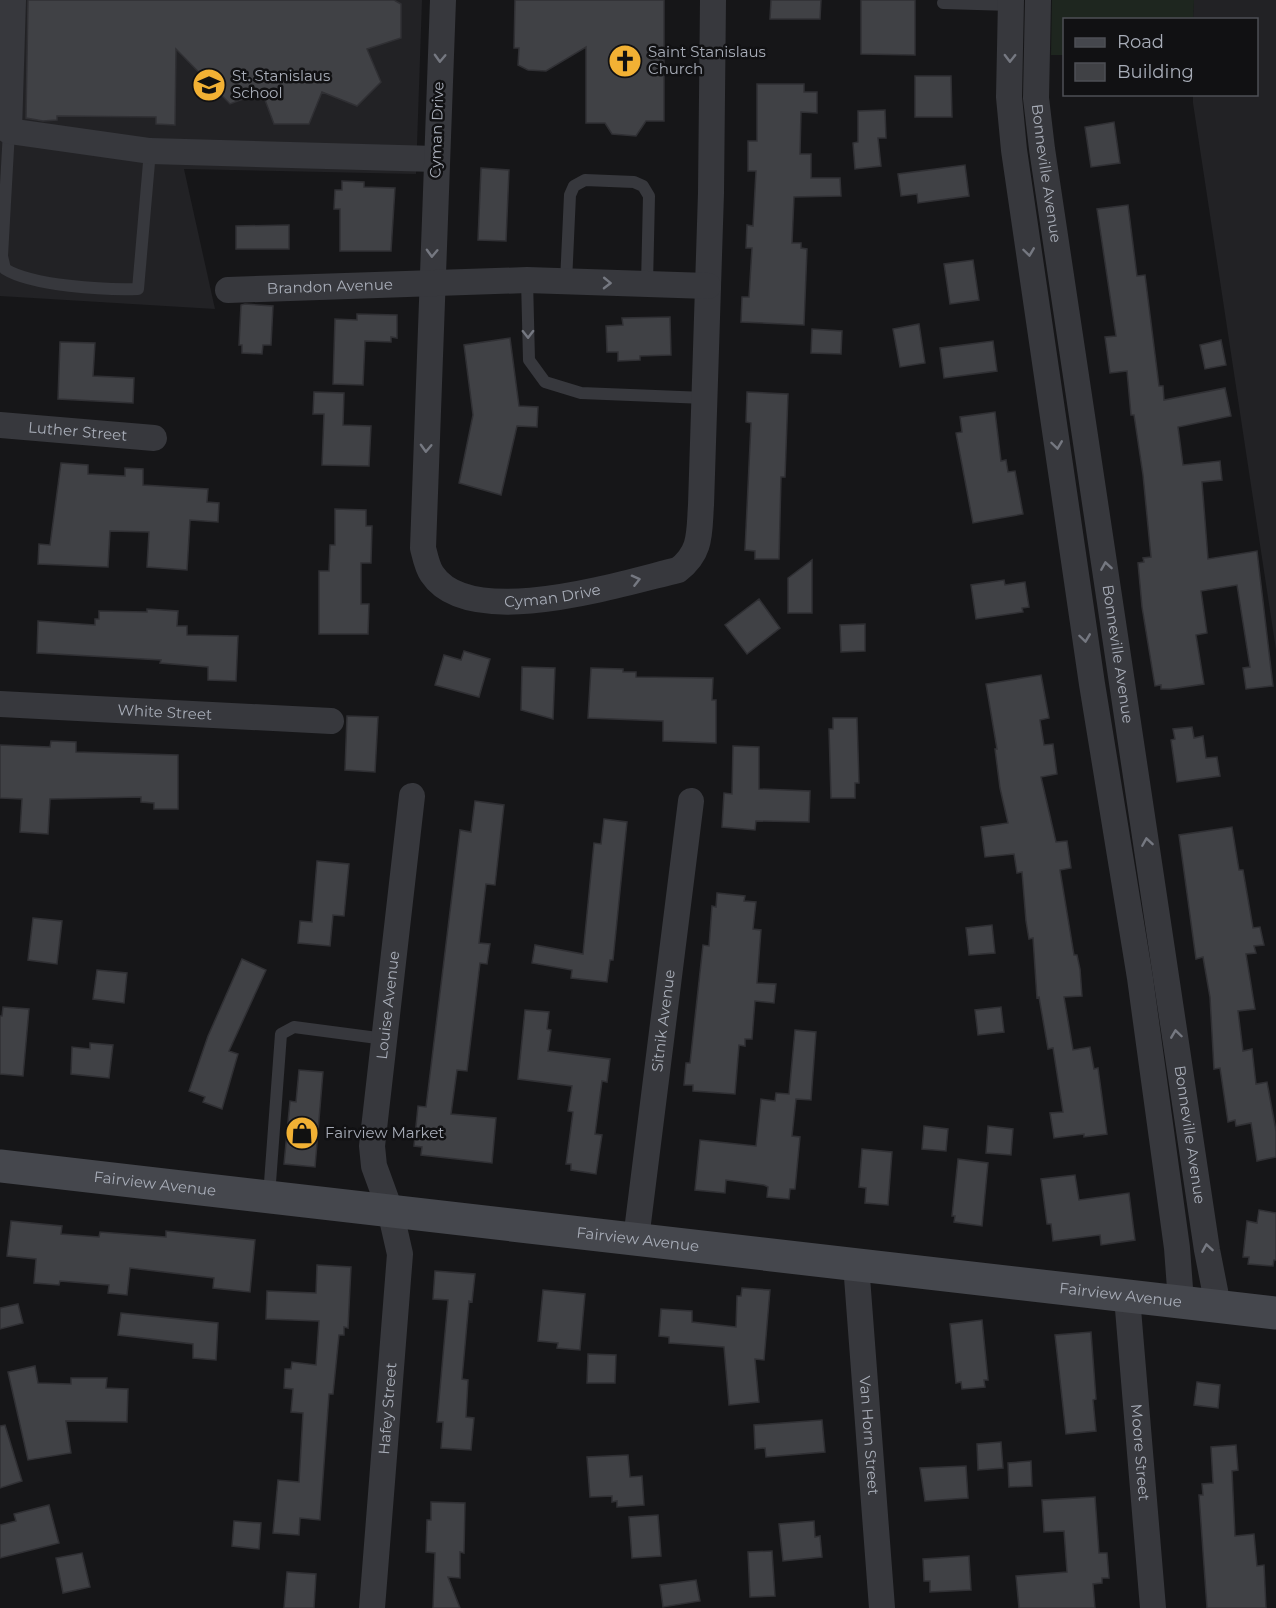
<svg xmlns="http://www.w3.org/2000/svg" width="1276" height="1608" font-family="Montserrat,sans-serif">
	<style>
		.built { fill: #222225 }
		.green { fill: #1e261f }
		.building { fill: #404145; stroke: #303034; stroke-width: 1.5 }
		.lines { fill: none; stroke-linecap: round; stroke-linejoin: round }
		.service { stroke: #37383d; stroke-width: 12 }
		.minor { stroke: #37383d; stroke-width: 26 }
		.secondary { stroke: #45474d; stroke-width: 33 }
		.oneway { stroke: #757881 }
		.labels { text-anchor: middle; stroke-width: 5; stroke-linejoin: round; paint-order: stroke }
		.poi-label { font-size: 15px; fill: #a8adb8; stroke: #111113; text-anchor: start }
		.street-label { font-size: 15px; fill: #a8adb8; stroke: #111113 }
	</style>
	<rect width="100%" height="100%" fill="#161618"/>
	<!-- built -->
	<path class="built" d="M0,0H422L416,174L184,169L215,309L0,296Z
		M1194,0H1276V650L1193,103V95L1256,94V20L1193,19Z"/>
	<!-- green -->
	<path class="green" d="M1052,0H1194L1193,19L1064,20V55H1051Z"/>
	<!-- building -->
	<path class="building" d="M28,0H394L401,4V38L367,49L381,82L357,106L322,92L309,124H274L262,92L230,104L176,49L175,125L156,124V117L57,116V120L43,121L26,118Z
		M515,0H664V121H646L636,136L612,134L605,123H586V47L546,71L528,70L518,65L519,48H514Z
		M771,0H821L820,19H770Z
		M861,0H915V55L861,54Z
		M915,76H951L952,117H915Z
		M757,84H804V92H817V113L801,112L800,154H811V178H840L841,196L794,197L792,243H801V248L807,249L804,325L741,322L742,297H749L752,248H746L747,225L753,226L756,171H748V141H757Z
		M885,110L886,138H878L881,166L855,169L853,143L858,142V111Z
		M1114,122L1120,163L1091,167L1085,127Z
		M965,165L969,196L918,203L917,194L901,196L898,174Z
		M481,168L509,170L506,241L478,240Z
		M342,181L364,182V187L395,188L391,251H340V209H334L335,190H342Z
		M1128,205L1137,276L1145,275L1159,386H1163L1164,400L1225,388L1231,416L1178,427L1183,465L1220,461L1222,480L1202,482L1208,559L1257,551L1273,686L1246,689L1243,668L1250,667L1237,585L1201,591L1207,633L1196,635L1204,684L1171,689H1161V685L1155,686L1142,607L1138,563L1144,562L1143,558L1151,557L1143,475L1134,415H1131L1127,371L1110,373L1105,337L1116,336L1097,209Z
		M289,225V249H236V226Z
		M973,260L979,300L950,304L944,264Z
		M245,304L273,306L271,345H263L262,354L242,353V345H239L241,305Z
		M357,314L397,315V338L391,337V342L365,341L363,385L333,384L335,319L357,320Z
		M670,317L671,355L640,356V360L618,361V352H607L606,326L623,325L622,318Z
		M919,324L925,363L900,367L893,329Z
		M812,329L842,331L841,354L811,353Z
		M510,338L519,406L538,407L537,427L517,426L501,495L459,483L473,415L464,345Z
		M1221,340L1226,365L1205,369L1200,345Z
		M993,341L997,371L944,378L940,348Z
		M60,342L95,343L93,376L134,378L133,403L58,399Z
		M314,392L344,393L343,425L371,426L369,466L322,465L324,414H313Z
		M747,392L788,394L785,477H781L779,559H755V551L745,550L751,423L746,422Z
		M995,412L1001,461L1006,460L1008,472L1015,471L1023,514L973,523L956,433L962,432L960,417Z
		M61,463L88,465V474L125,476V468L143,469V485L208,489L207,502L219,503L218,522L190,520L187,570L147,567L149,532L110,531L108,567L38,564L39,544L50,545Z
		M335,509L366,510V526H372L371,563H361V604H369L368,634H319V571H329L330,545H335Z
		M812,560V613H788V578Z
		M1004,580L1005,585L1025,582L1029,607L1022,608L1023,612L976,619L971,585Z
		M759,599L780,628L747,654L725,625Z
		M147,609L178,611L177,626H187V635L238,636L236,681L208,680V667L160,663L161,660L37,653L38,621L95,625V619H99V611L147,612Z
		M865,624V651L841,652L840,625Z
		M464,651L490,659L479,697L435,685L444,655L461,660Z
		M522,667L555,668L553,719L521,710Z
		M591,668L623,669V672H636V677L713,678L712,700H716V743L663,741V721L588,718Z
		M1041,675L1049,718L1040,720L1044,745L1053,744L1057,774L1041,777L1056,842L1067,841L1071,868L1060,870L1074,955H1077L1080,969L1082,996L1064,997L1073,1050L1090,1047L1094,1069L1098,1068L1107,1134L1084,1137V1134L1054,1138L1050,1113L1063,1112L1053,1048L1048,1049L1039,997L1037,998L1033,938L1029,939L1026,921L1022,872L1017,873L1014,854L985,857L981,827L1008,823L1000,788L995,749H997L986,684Z
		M347,716L378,717L375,772L345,770Z
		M833,718H857L859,783H855V798H831L829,729H833Z
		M1192,727L1194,738L1203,736L1206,758L1217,757L1220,776L1177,782L1171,740L1175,739L1173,729Z
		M51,741L76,742V752L178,755V809H154V803L141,802V797L50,799L48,834L20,832L22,799L0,798V745L50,747Z
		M733,746L759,747V789L810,791L809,822L756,821L755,830L722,827L724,793L732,794Z
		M475,801L504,805L495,885L486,884L479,943L490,944L487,964L480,963L467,1071L457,1070L451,1114L496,1118L492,1163L421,1155L422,1147L414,1146L418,1106L426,1107L460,830L471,832Z
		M604,819L627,822L613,960H610L607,982L571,978L572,970L532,963L535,945L583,954L594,843L601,844Z
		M1232,827L1239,870H1243L1253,928L1260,927L1264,945L1254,946L1256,953L1246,954L1255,1009L1238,1011L1243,1051L1252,1049L1256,1084L1267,1082L1276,1131V1157L1257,1161L1251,1123L1236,1126L1235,1120L1228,1122L1220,1068L1214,1069L1210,997L1203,957L1196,959L1179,835Z
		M317,861L349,864L344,916L333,915L330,946L298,943L300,921L312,922Z
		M717,893L745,896L744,901L756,902L753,929L761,930L757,983L776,984L774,1003L755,1001L752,1039H745V1046L739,1045L735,1094L693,1091V1085H684L686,1063H690L703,945L709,946L712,906L716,907Z
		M33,918L62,921L57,964L28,960Z
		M992,925L995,953L969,955L966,928Z
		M242,959L266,970L229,1051L238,1054L222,1109L203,1102L205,1097L189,1091L208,1036Z
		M97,970L127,973L124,1003L93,999Z
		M3,1007L29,1009L23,1076L0,1074V1016H2Z
		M1001,1007L1004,1032L978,1035L975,1010Z
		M525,1010L549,1012L547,1029L551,1030L548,1051L610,1059L607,1082L602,1081L595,1134L602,1135L596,1174L571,1170V1164H566L573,1112L568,1111L572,1086L518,1079Z
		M795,1030L816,1032L811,1100L796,1099L792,1136L800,1137L795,1189H790L789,1199L767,1197L768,1187L764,1185L726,1180L725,1193L695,1190L700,1140L756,1146L761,1099L775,1101L776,1093L789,1094Z
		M90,1043L113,1045L109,1078L71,1074L72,1047L90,1049Z
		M299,1070L323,1072L315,1167L284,1164L290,1101L296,1102Z
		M924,1126L948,1129L946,1151L922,1149Z
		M988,1126L1013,1129L1011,1155L986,1153Z
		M862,1149L892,1152L888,1205L865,1203L866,1188L859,1187Z
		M958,1159L988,1163L982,1226L954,1222L955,1216H952Z
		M1075,1175L1079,1200L1129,1193L1135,1240L1101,1245L1100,1235L1053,1241L1051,1224H1047L1041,1179Z
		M1259,1210L1276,1213V1260H1274L1273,1266L1248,1264L1249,1257H1243L1247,1221L1257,1223Z
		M11,1221L62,1226L61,1234L99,1237L100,1232L166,1237V1231L255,1240L250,1292L213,1288L214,1278L130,1268L127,1295L108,1293L109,1285L60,1281L59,1285L34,1283L36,1259L7,1256Z
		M317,1265L351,1267L348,1328L344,1327V1335H339L333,1394H329L320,1520L300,1518L299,1535L273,1533L278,1480L299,1482L303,1413L291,1412L293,1389L284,1388L285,1369H291L292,1362L316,1365L319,1321L266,1319L267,1291L316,1293Z
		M435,1271L475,1274L472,1302L469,1301L462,1379L468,1380L466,1417L474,1418L471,1450L441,1448L443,1422H437L448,1300L433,1299Z
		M742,1288L770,1290L764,1360L755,1359L759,1402L729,1405L724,1347L669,1343V1337L659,1336L661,1309L692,1311V1322L736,1327L737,1296H741Z
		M543,1290L585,1294L580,1350L557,1348L558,1343L538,1341Z
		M18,1304L23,1323L0,1329V1308Z
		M121,1313L218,1323L216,1360L193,1358V1344L118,1335Z
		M982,1320L988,1380H984L985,1387L962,1389L961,1382L956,1383L950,1324Z
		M1091,1332L1096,1399L1093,1400L1096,1431L1066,1434L1055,1335Z
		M588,1354L616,1355L615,1383H587Z
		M35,1366L38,1383L71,1384V1378H107L106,1388L128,1389L127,1422L66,1421L71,1453L28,1460L8,1372Z
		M1197,1382L1220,1385L1218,1408L1194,1405Z
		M822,1420L825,1452L766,1457L765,1448L755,1449L754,1425Z
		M5,1425L22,1481L0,1488V1426Z
		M1001,1442L1003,1468L978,1470L977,1444Z
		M1236,1445L1238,1470L1232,1471L1235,1536L1254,1534L1257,1566L1264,1565L1266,1608H1207L1199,1495H1203L1202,1484L1213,1483L1211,1447Z
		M628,1455L630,1477L642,1476L644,1505L617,1507V1501L612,1502V1496L590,1497L587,1457Z
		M1031,1461L1032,1486L1009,1487L1008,1463Z
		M966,1466L968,1498L925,1501L920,1468Z
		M1095,1497L1099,1553H1107L1109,1578H1102V1583L1093,1584L1095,1608H1019L1016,1576L1067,1572L1064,1531L1044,1532L1042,1500Z
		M431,1502L465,1503L464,1553L460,1552V1578L448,1577L460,1608H433L435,1553L426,1552L427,1520H431Z
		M49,1505L59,1543L0,1558V1525L16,1521L14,1514Z
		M658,1515L661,1556L632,1558L629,1517Z
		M234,1521L261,1523L259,1549L232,1546Z
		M814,1521L815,1537L820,1536L822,1557L783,1561L779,1524Z
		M772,1551L775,1596L750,1597L748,1552Z
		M82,1553L90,1587L63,1593L56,1558Z
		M969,1556L971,1590L930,1592V1581H924L923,1559Z
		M287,1572L316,1574L314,1608H284Z
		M696,1580L700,1601L663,1607L660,1585Z"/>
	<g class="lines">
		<!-- service -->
		<path class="service" d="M943,3L1011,5
			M9,131L2,256L5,269C32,286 105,290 138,289L150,151
			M527,280L529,360L545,382L581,393L705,398
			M566,282L570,195L574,186L585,180L634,182L643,186L649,196L647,284
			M269,1196L281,1034L294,1027L385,1039"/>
		<!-- minor -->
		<g class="minor">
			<path d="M13,0L9,131L150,151L436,159"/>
			<path id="s1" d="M443,0L423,548C425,556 427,567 432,574C470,632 623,583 678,570C702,552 699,532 701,505L711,193L713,0"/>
			<path d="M1011,0L1009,97L1014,150L1092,684L1140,978L1177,1248L1181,1302"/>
			<path id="s2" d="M1038,0L1036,98L1042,149L1207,1250L1218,1306"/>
			<path id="s3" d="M228,290L527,280L708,286"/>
			<path id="s4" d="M0,425L154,438"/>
			<path id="s5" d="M0,704L331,721"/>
			<path id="s6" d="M636,1239L691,801"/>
			<path id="s7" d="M856,1264L882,1608"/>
			<path id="s8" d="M1127,1297L1153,1608"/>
			<path id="s9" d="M372,1608L400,1254L390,1210L374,1166L372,1146L412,796"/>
		</g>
		<!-- secondary -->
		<path class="secondary" id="s10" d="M0,1166L1276,1313"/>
	</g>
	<!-- one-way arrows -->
	<defs><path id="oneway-chevron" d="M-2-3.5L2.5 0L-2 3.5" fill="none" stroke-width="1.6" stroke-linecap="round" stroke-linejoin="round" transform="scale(1.5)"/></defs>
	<g class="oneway">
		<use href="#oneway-chevron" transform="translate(440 58) rotate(92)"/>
		<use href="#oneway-chevron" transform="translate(1010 58) rotate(91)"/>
		<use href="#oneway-chevron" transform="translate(1029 252) rotate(82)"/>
		<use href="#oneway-chevron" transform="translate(432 253) rotate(92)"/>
		<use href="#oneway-chevron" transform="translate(607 283) rotate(1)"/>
		<use href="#oneway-chevron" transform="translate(528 334) rotate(89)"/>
		<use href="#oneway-chevron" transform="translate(1057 445) rotate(82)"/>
		<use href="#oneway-chevron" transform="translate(426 448) rotate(92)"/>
		<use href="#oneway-chevron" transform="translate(1106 566) rotate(-99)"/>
		<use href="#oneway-chevron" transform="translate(636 580) rotate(-14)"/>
		<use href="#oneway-chevron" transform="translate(1085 638) rotate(82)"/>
		<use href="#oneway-chevron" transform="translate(1147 842) rotate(-99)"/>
		<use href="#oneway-chevron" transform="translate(1176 1034) rotate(-98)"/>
		<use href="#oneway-chevron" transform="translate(1207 1248) rotate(-99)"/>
	</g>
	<!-- icons -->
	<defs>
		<symbol id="church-disc" viewBox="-11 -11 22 22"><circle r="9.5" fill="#f2b134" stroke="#111113"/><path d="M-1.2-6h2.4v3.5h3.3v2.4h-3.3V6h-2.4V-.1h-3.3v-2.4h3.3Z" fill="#111"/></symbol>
		<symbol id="school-disc" viewBox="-11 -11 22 22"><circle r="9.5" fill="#f2b134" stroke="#111113"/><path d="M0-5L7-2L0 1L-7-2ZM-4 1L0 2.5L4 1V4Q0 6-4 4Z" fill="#111"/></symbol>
		<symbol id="shop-disc" viewBox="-11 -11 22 22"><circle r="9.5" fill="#f2b134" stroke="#111113"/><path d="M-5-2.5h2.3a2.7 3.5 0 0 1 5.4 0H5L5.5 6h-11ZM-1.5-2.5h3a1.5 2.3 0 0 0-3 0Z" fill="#111"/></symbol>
	</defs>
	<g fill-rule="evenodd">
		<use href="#church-disc" x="606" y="42" width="38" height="38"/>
		<use href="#school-disc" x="190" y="66" width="38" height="38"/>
		<use href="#shop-disc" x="283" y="1114" width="38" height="38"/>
	</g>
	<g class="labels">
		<!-- poi labels -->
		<g class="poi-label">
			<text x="648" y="57">Saint Stanislaus<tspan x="648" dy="17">Church</tspan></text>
			<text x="232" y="81">St. Stanislaus<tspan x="232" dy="17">School</tspan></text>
			<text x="325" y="1138">Fairview Market</text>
		</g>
		<!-- street labels -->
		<g class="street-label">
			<text transform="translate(437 130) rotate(-88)" y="5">Cyman Drive</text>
			<text dy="5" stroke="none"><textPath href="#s2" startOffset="174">Bonneville Avenue</textPath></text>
			<text dy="5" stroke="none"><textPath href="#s3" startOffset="102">Brandon Avenue</textPath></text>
			<text dy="5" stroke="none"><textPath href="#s4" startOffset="78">Luther Street</textPath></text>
			<text dy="5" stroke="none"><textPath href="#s1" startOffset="705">Cyman Drive</textPath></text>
			<text dy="5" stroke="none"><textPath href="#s2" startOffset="660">Bonneville Avenue</textPath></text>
			<text dy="5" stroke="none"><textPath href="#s5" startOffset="165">White Street</textPath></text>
			<text dy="5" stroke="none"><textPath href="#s9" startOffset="609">Louise Avenue</textPath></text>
			<text dy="5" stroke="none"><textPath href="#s6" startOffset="220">Sitnik Avenue</textPath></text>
			<text dy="5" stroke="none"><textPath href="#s2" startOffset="1146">Bonneville Avenue</textPath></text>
			<text dy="5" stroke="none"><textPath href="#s10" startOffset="156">Fairview Avenue</textPath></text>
			<text dy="5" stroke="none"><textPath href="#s10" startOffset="642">Fairview Avenue</textPath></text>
			<text dy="5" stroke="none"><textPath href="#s10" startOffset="1128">Fairview Avenue</textPath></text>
			<text dy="5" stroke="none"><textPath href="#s9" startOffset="200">Hafey Street</textPath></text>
			<text dy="5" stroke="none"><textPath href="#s7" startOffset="172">Van Horn Street</textPath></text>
			<text dy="5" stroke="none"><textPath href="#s8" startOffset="156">Moore Street</textPath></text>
		</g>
	</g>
	<!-- legend -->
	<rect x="1063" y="18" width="195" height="78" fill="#111113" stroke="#4d4f55" stroke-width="1.5"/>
	<rect x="1075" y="38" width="30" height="9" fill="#45474d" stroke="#4d4f55" stroke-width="1.5"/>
	<text x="1117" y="48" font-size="18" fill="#a8adb8">Road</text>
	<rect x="1075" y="63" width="30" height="18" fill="#404145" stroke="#4d4f55" stroke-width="1.5"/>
	<text x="1117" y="78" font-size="18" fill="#a8adb8">Building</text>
</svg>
